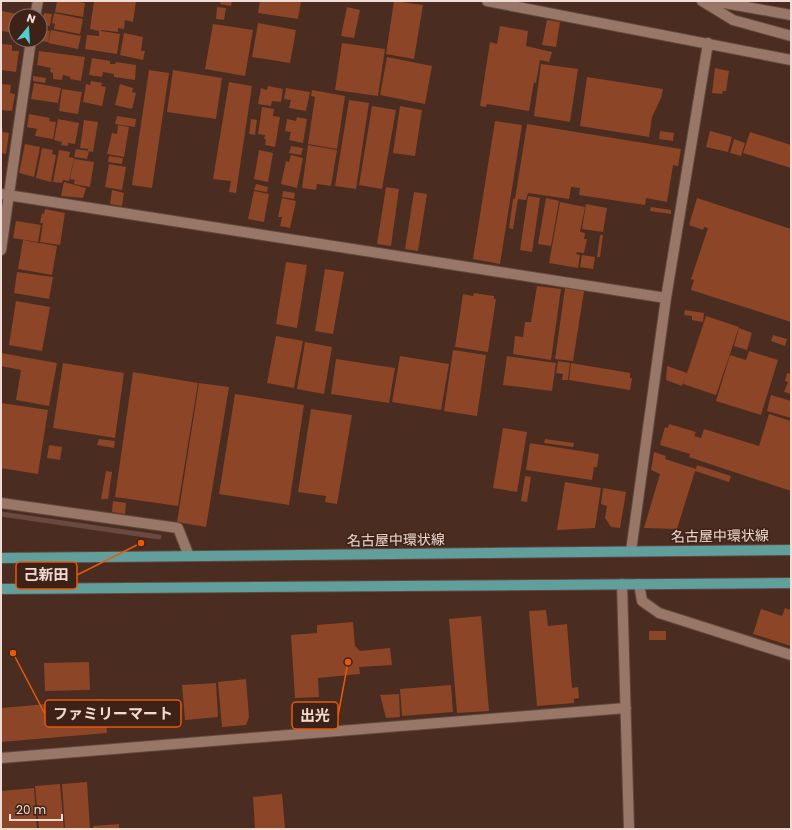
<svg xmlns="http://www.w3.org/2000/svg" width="792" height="830" font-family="Poppins,'Noto Sans JP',sans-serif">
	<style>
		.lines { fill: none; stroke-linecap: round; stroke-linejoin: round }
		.stream { stroke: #6a4a40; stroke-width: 5 }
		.building { fill: #8c4526 }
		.street-casing { stroke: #61483d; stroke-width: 12 }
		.primary-casing { stroke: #61483d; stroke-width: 12 }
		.street { stroke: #987668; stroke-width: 10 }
		.primary { stroke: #619f9c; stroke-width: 10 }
		.labels { text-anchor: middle; stroke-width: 3; stroke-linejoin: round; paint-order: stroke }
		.street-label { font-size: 14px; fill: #f0dcd4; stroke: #3f2217 }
		.leader { fill: none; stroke: #e8590c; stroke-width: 1.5 }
		.callout-dot { fill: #e8590c; stroke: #3f2217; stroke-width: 1.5 }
		.callout { fill: #3f2217; stroke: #e8590c; stroke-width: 1.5 }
		.callout-label { font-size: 15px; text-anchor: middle; font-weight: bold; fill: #f0dcd4 }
	</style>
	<rect width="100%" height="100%" fill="#4a2c20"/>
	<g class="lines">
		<!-- stream -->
		<path class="stream" d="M1,514L159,537"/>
	</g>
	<!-- building -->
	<path class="building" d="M57,1H74L85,3L83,17L55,12Z
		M94,1H136L133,22L125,20L124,29L118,28V32L101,30V31L120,34L117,54L85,49L87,35L99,36V31L90,29Z
		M221,1H232L231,6L220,4Z
		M260,1H301L298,19L258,13Z
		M394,1L423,5L414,59L386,54Z
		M217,7L226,8L224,20L216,19Z
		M347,7L360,10L354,38L341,36Z
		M2,11L17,14L16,33L1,31Z
		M44,13L52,14L50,26L42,24Z
		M54,13L83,19L80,34L54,29L55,24L52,23Z
		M547,20L560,22L556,47L542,45Z
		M258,23L296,30L290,63L252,57Z
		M213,24L253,30L245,76L205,69Z
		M500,26L528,31L526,46L552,52L549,62L540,60L536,83L534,82L529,111L487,104L486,107L480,106L490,42L497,44Z
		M42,29L50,31L48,42L40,41Z
		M51,30L81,36L78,49L48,43Z
		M124,33L143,37L141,51H145L143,60L120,55Z
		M342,43L385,49L378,96L335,90Z
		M2,44L12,45V51H19L16,72L1,70Z
		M39,51L85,57L81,81L70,79V77L63,75L62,80L53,79V73L50,72L51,68L37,65Z
		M387,57L432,66L425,104L380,95Z
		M92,58L110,61V64H115L116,62L136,65L135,80L114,77V74L103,72L102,77L89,75Z
		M541,64L578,69L570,122L534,116Z
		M715,68L729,71L726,91H723L722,94L712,93Z
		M149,70L169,73L152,188L132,185Z
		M173,70L222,78L216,119L167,112Z
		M33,76L46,78L45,83L33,81Z
		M587,77L663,89L661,98L652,117L649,137L580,126Z
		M91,81L102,83L101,86L106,87L102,106L83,102L86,84L90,85Z
		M229,82L252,86L236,193L229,192L231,181L213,179Z
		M34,83L61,88L58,103L31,99Z
		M1,84L11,85L10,93L15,94L12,111L1,110Z
		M120,84L133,88L132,92L136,93L132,109L115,105Z
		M268,86L283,89L281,102L272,101L271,106L258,104L261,88L267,90Z
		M286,88L310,92L306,111L289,108L291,100L284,99Z
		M62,89L82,92L78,114L59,111Z
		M312,90L345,96L337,149L308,144L315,97L311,96Z
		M349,100L369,103L356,189L335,186Z
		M372,106L396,110L382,189L359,185Z
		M400,106L422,110L415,156L393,153Z
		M262,107L274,109L273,116L280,117L275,147L265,145L266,139H264L265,135L258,134Z
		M29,114L50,118L49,121L56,122L53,139L35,136L37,129L27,127Z
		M117,116L136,119L135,127L115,124Z
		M297,117L307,119L303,143L289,140L291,132L285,131L287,119L296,121Z
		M58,119L79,123L75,144L68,143V146L61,145L62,142L54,140Z
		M251,119L257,120L255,135L249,134Z
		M84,120L98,122L93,152L88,151V149L80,148Z
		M495,121L522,125L500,264L473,259Z
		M527,124L681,149L678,166L673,165L667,202L646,198L645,205L579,195L580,188L571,187L569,199L528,193L526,200L518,199L513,229L509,228L513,199H515Z
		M118,125L129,127L124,157L107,154L112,133L117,134Z
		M1,128L3,129L2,132L9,133L6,154L1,153Z
		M660,131L674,133L673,141L659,139Z
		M710,131L732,137L728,152L706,147Z
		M750,132L791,145V168L743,153Z
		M734,139L745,143L741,156L730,153Z
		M25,144L40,147L34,177L19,173Z
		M308,145L337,150L331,186L317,184L316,190L302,188Z
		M291,146L303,148L301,155L289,153Z
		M42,148L53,150L52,154L56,155L51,182L36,178Z
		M76,149L89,151L87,159L74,157Z
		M59,150L70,152L69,157L74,158L69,181L63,180L62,183L53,182Z
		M259,150L273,153L268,182L254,179Z
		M291,155L303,158L297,188L281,184L286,161L289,162Z
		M109,156L123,158L122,164L108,162Z
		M74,159L94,162L90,187L74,184L75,180L70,179Z
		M109,164L126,167L122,190L105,187Z
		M64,182L86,188L83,198L61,196Z
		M256,184L268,187L267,192L254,190Z
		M386,187L399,189L391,246L377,244Z
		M112,190L124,193L122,206L110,204Z
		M254,191L269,194L264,222L248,219Z
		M283,191L295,193L294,199L282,197Z
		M414,192L427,194L418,251L405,249Z
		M528,196L540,198L532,252L520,250Z
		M282,198L296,201L290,228L280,226L282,217H278Z
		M546,198L559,201L551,246L538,244Z
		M697,198L791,229V322L691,290L694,280L691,279L708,228L704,227L703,230L689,225Z
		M560,202L585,207L580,232L585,233L584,239H587L584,253L577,252L576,254L580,255L578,268L549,263Z
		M586,204L607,208L603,232L582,229Z
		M651,207L671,210V214L650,211Z
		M45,209L65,213L60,245L40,242L43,223H40L42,213L44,214Z
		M16,221L41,225L38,242L13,238Z
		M600,235H603L600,257H597Z
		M23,240L57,246L52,275L18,269Z
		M582,255L595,257L593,269L580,267Z
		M286,262L307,265L297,328L276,324Z
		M325,269L344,272L333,334L315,331Z
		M17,272L53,277L49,299L14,293Z
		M537,286L561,289L551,360L513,354L515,336L523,337L525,322H531Z
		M565,288L584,291L573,361L555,359Z
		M474,293L494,296V299H496L488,352L455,347L463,294L473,296Z
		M16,301L50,307L42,351L9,345Z
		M685,310L704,313L703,322L692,320V316L684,315Z
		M706,316L739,327L716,395L683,384L686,374L682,386L666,380L667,366L687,373Z
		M739,328L752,333L747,350L734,346Z
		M773,335L787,339L785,346L771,341Z
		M276,336L303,341L294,388L267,383Z
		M305,342L332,347L324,394L297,389Z
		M453,350L486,355L477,416L444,411Z
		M749,351L778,360L761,415L716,401L730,355L746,360Z
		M1,353L57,363L49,406L16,400L21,370L1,366Z
		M400,356L449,364L441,410L392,402Z
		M507,356L556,363L552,391L503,385Z
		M336,359L395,368L389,403L331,394Z
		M558,361L570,363L568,380H562L563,374L556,373Z
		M63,363L124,373L115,438L53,428Z
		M571,363L630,373V378H632L630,390L569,380Z
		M133,372L198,383L178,506L115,497Z
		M787,373L791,374V394L784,392L788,382L785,381Z
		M199,383L229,387L206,527L177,522Z
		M235,394L304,405L289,505L219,494Z
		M771,395L791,401V418L767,411Z
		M1,403L48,410L38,474L1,468Z
		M311,409L352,415L337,504L325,502L326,496L298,492Z
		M769,414L791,421V491L689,457L690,454L660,445L665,427L668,428L669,424L696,432L694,436L701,438L704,429L759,446Z
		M503,428L527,432L517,492L493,488Z
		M99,439L115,441L114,448L97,445Z
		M545,439L574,443L573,447L544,443Z
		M530,443L599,454L597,467H594L592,480L526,470Z
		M49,445L62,447L60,460L47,458Z
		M654,452L666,456L665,459L696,469L697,465L731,476L729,482L695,471L677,529L644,528L660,474L651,470Z
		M106,471L112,472L108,499H101Z
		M525,476L531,477L527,502L521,501Z
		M565,482L601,488L595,528L557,530Z
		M603,488L626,492L620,528L611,527L605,518L607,506L601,504Z
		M113,501L126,503L125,514L112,512Z
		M785,608L791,610V646L753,634L761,609L782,616Z
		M546,610L548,626L567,624L572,688L578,687L579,698L574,699V703L537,706L529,611Z
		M481,616L489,711L457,713L449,619Z
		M353,622L355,646L360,651L390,648L392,665L359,667L360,674L318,678L319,697L295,698L291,635L317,633V625Z
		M649,631H666V640H649Z
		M89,662L90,690L45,691L44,663Z
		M246,679L249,717L246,725L222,727L218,682Z
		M216,683L218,717L185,720L182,685Z
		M451,685L453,712L402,716L400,689Z
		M399,694L400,717L386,718L380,695Z
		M104,699L107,733L1,742V708Z
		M87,782L90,829H65L62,784Z
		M60,784L64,829H39L35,786Z
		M34,788L37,829H2L1,791Z
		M282,794L285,828L255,829L253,797Z
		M119,824V829H93V826Z"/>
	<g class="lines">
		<defs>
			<path id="street" d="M487,1L791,60
				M702,1L733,20L791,36
				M713,1L791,15
				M35,16L38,1
				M1,194L666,298
				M1,250L31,40
				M1,503L178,528L189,556
				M631,551L666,298L708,43
				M622,584L629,829
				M639,584L642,601L659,613L791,655
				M1,758L626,708"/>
			<path id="primary" d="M1,558L791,550
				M1,589L791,583"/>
		</defs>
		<!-- street casing -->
		<use href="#street" class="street-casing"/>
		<!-- primary casing -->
		<use href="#primary" class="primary-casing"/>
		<!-- street -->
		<use href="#street" class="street"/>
		<!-- primary -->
		<use href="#primary" class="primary"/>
	</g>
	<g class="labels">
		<!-- street labels -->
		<g class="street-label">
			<text transform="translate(720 536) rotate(-1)" y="5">名古屋中環状線</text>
			<text transform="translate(396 540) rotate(-1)" y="5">名古屋中環状線</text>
		</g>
	</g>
	<!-- callouts -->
	<path class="leader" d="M141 543L77 575M13 653L45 714M348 662L338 716"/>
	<g class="callout-dot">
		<circle cx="141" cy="543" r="4"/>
		<circle cx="13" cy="653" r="4"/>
		<circle cx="348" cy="662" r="4"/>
	</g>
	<g class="callout">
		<rect x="16" y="562" width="61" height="27" rx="4"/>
		<rect x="45" y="700" width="136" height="27" rx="4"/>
		<rect x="292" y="702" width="46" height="27" rx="4"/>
	</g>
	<g class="callout-label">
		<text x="46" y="580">己新田</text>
		<text x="113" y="719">ファミリーマート</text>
		<text x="315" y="721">出光</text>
	</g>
	<!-- border -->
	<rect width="792" height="830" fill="none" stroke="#f0dcd4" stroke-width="4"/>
	<!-- north arrow -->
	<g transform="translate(28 28) rotate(18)"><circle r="19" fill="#3f2217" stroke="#866c63"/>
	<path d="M0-3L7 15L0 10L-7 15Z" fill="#52ccd0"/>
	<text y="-6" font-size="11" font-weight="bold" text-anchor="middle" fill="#f0dcd4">N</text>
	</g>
	<!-- scale -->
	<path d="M10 814v6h52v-6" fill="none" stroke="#f0dcd4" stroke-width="2"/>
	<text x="16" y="814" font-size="12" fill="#f0dcd4" stroke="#3f2217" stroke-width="3" paint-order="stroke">20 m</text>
</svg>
